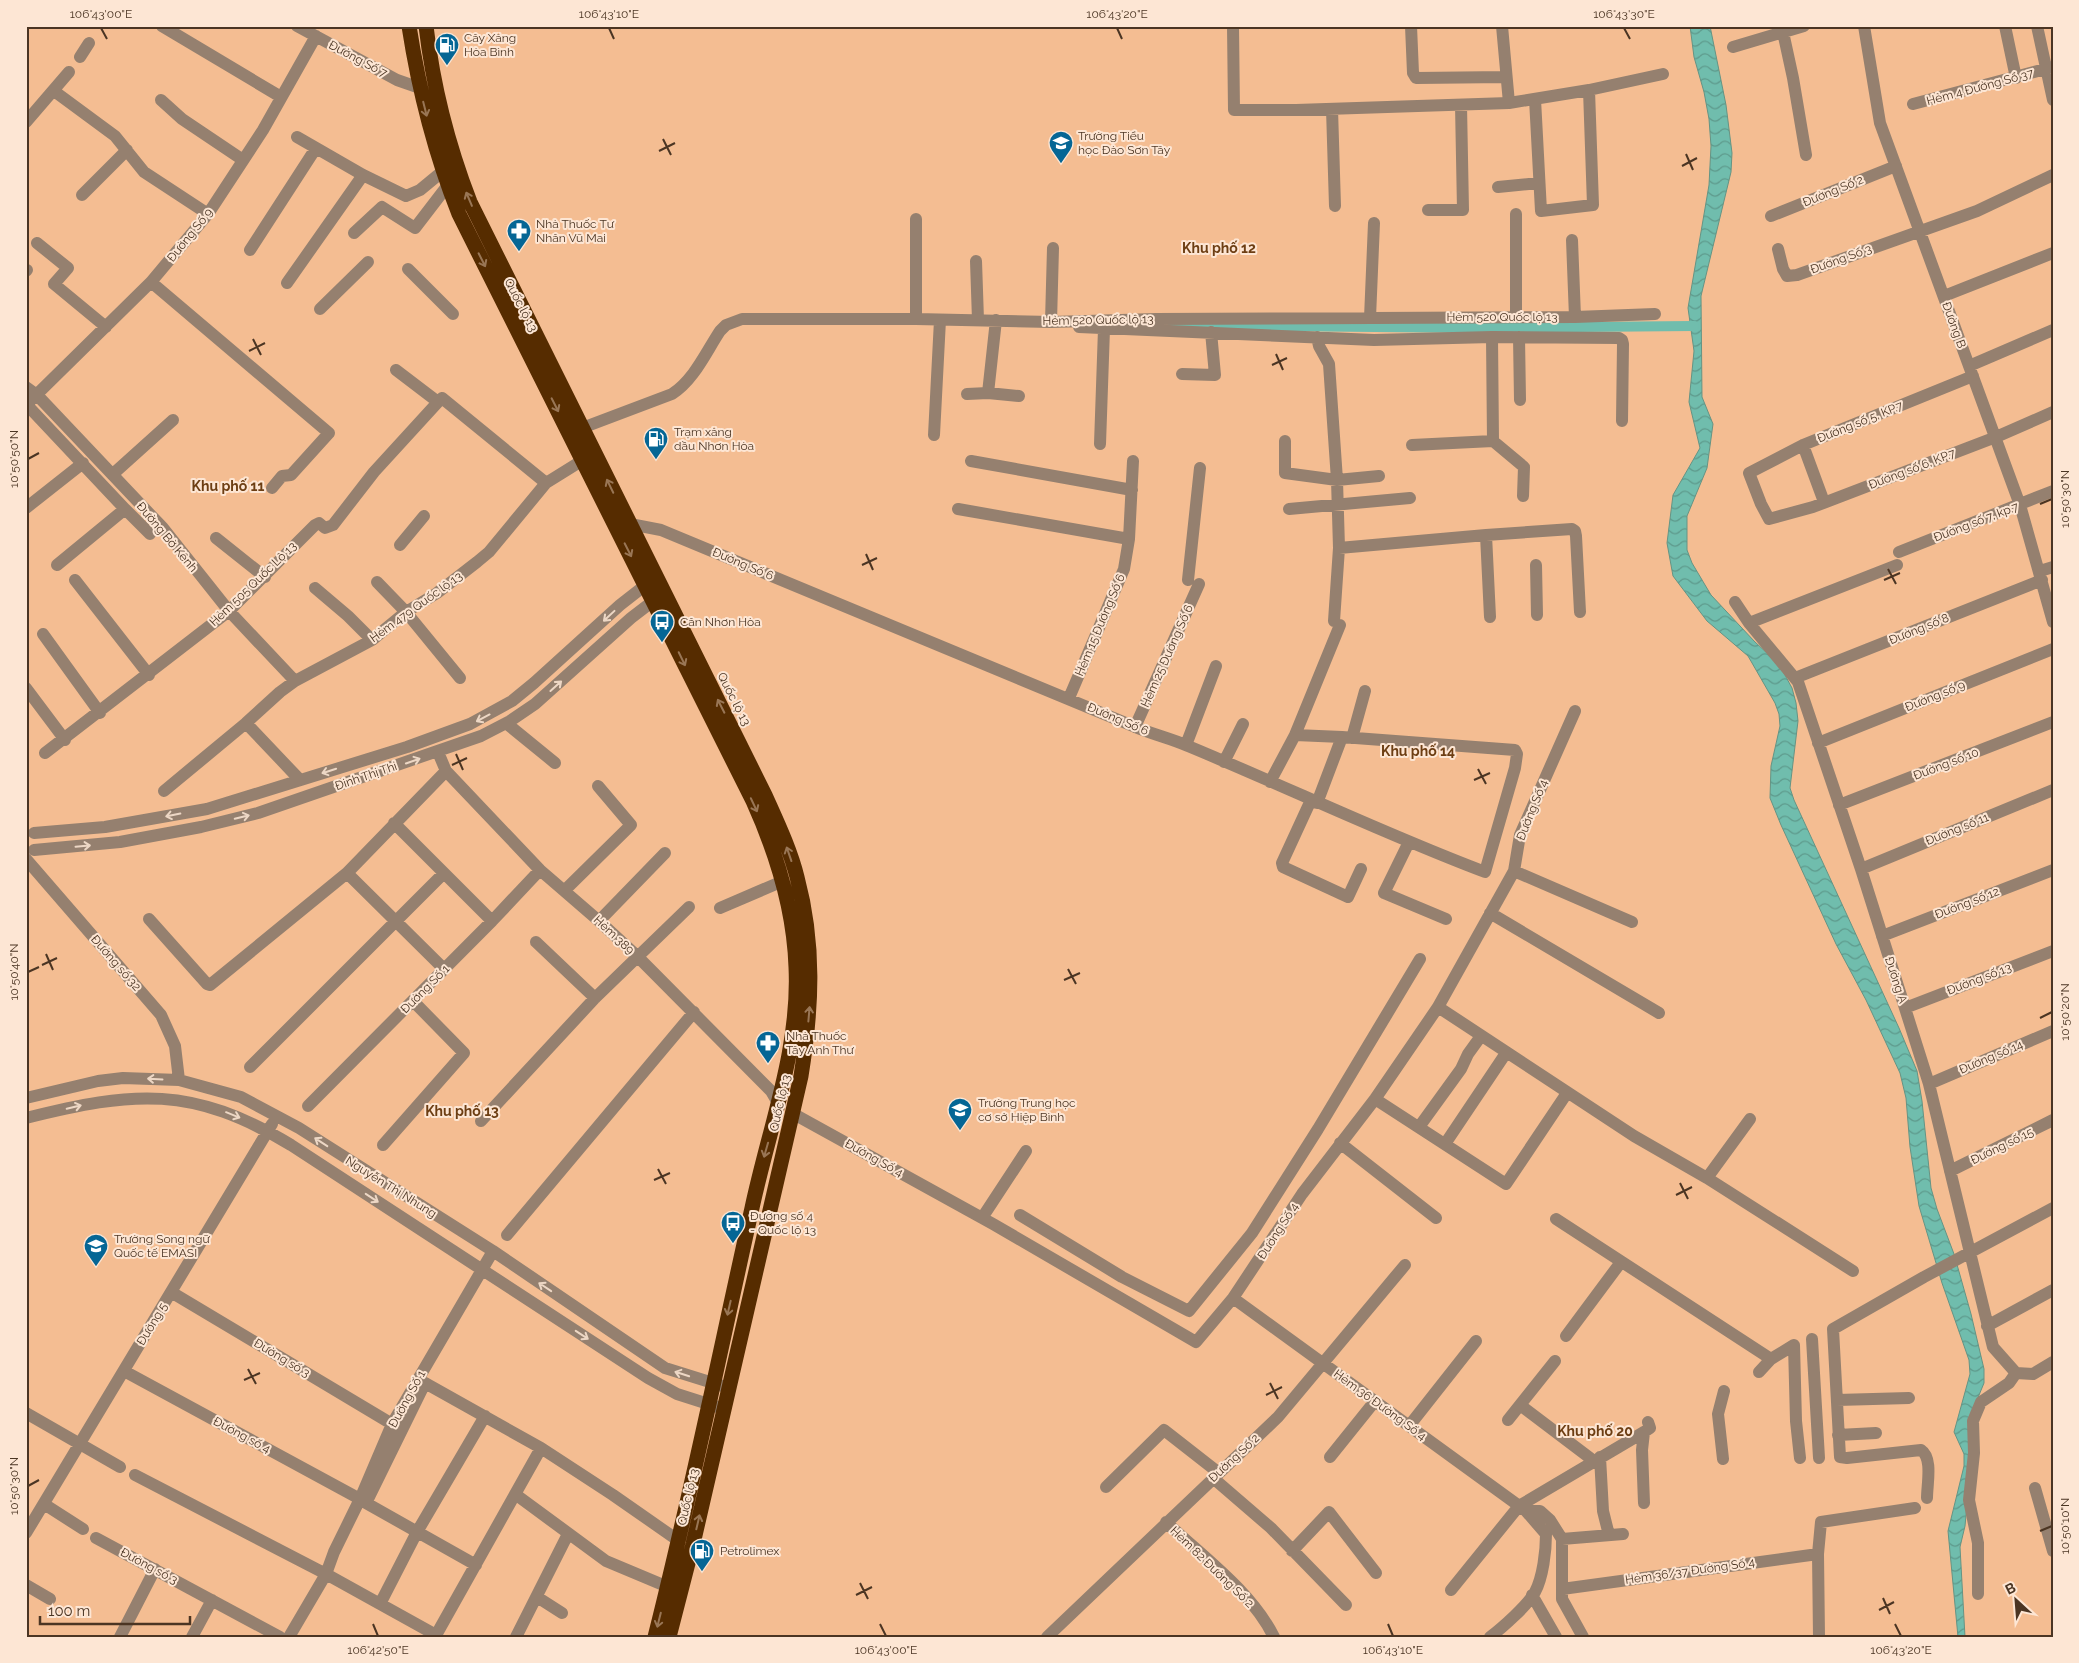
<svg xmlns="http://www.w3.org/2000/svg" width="2079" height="1663" font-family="Raleway,sans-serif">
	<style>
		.water { fill: url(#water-waves); stroke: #659484 }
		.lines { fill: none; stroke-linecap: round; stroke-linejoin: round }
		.canal { stroke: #70bdad; stroke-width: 10 }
		.minor { stroke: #95806f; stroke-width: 12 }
		.highway { stroke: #562c00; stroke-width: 15 }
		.oneway { stroke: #997655 }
		.oneway2 { stroke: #edd7c5 }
		.ticks { fill: none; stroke: #4b3523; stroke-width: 2 }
		.labels { text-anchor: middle; stroke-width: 4; stroke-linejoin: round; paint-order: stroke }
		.poi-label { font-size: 12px; fill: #4b3523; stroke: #fde6d4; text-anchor: start }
		.street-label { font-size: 12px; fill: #4b3523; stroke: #fde6d4 }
		.neighbourhood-label { font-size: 14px; font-weight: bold; fill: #6d3e13; stroke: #fde6d4 }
		.neatline { fill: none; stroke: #4b3523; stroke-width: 2 }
		.ticks-label { font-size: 12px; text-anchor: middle; fill: #4b3523 }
	</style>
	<defs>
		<pattern id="water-waves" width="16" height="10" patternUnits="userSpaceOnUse" patternTransform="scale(1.25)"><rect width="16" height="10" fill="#70bdad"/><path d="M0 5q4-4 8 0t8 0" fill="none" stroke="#5e9a8c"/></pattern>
	</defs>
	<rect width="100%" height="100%" fill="#f4bd92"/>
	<!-- water -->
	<path class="water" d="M1690,26H1710L1726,105L1732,153L1731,172L1701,296L1702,397L1713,424L1707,468L1687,516V550L1692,563L1711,595L1755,642L1779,664L1792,688L1796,703L1798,721L1790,788L1794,800L1899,1028L1917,1071L1922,1101L1931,1188L1937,1209L1954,1254L1971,1314L1984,1369V1383L1977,1400L1965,1526L1960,1547L1965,1637H1958L1948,1531L1964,1466V1454L1954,1432L1970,1374L1969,1360L1942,1283L1919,1206L1910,1147L1906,1098L1900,1073L1866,1000L1836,944L1781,825L1770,798L1771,766L1780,726L1779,714L1775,703L1748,656L1707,621L1673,576L1667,543L1673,495L1700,448L1689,402L1694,351L1688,308L1709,185L1711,146L1709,119L1704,92L1694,57Z"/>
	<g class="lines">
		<!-- canal -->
		<path class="canal" d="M1173,325L1480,328L1694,326"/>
		<!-- minor -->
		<path class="minor" d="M162,26L281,97
			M297,26L397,80L420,88
			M1233,26L1234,110H1296L1509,103L1589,90L1663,74
			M1411,26L1413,73L1416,78L1506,77
			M1502,26L1509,103
			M1864,26L1880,123L2020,505L2053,622
			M2005,26L2016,78
			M2037,26L2053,100
			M1783,32L1793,78L1806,155
			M1733,47L1804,26
			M80,57L89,43
			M54,91L115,136L144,172L208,214
			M1535,99L1541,211L1593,205L1589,90
			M161,100L182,119L243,160
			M1913,104L2053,67
			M1332,109L1335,206
			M26,122L69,72
			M297,137L363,175L406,196L420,190L443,171
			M1498,187L1539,183
			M82,195L127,150
			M1428,210H1463L1461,105
			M1771,216L1896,166
			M354,233L382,207L415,228L448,185
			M1572,240L1575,317
			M37,243L68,268L54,284L106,327
			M1778,249L1783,269L1787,276L1797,275L1977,211L2053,175
			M250,250L316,148
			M976,261L978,320
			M408,269L453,314
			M26,271L27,270
			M151,282L329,433L291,475L282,476L272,488
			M287,283L363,175
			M1944,296L2053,253
			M320,309L368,262
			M1516,317V214
			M1370,318L1374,223
			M916,319V219
			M1051,322L1053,248
			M1079,327L1374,340L1492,337L1619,338L1622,340L1623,344L1622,421
			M1317,337L1319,346L1329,364L1337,480L1339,548L1334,621
			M1492,337L1493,441
			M1519,337L1520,400
			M1969,366L2053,330
			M1182,374L1215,375L1211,332
			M1973,376L1803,445L1749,473L1761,504L1769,519L1813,507L1996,437L2053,412
			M26,387L37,395L163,528L229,611L295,681
			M988,393L996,320
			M967,394L988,393L1019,396
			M442,398L546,483
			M26,405L151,282L208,214L263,130L316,36
			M27,405L125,509L57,565
			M582,428L672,394C694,380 706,352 720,331L726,325L742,319H916L1051,322L1156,319L1575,317L1655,314
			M934,435L940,320
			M1285,441V473L1337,480L1379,476
			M1100,444L1104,329
			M1412,445L1493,441L1524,467L1523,496
			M1803,445L1824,502
			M971,461L1132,490
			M113,474L173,420
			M26,508L83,463
			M125,509L150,534
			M958,509L1129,539
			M1289,509L1410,498
			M630,524L661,530C819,596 976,661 1133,726C1151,734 1170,738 1188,746C1287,787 1384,834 1485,872L1515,768L1517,754L1515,750L1342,737L1295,735
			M1486,535L1490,617
			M216,538L265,577
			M400,545L424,516
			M1339,548L1486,535L1572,529L1575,531L1576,536L1580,612
			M1899,552L2053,491
			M1536,565L1537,615
			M2040,571L2053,567
			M75,580L149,675
			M1188,580L1200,468
			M377,582L406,612L460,678
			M315,588L348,616L372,640
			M1735,602L1749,623L1798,682L1861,869L1929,1084L1993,1347L2016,1373
			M1749,623L1897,565
			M43,634L100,713
			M1795,678L2042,580
			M26,688L65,740
			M1069,698L1124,569L1129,539L1133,461
			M246,723L300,780
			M506,723L555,763
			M1135,727L1199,584
			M1352,738L1365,691
			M1818,743L2053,649
			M1186,745L1216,666
			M45,753L229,611L315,525L319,523L325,528L333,525L374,472L438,402L396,370
			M1224,762L1243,724
			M446,771L540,870L599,921L638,957L771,1091L778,1103
			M1270,782L1295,735L1340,625
			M164,791L246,723L280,692L295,681L372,640L406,612L437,593L477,562L489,552L546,483L583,460
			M1311,800L1282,863L1283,867L1348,897L1361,869
			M1317,803L1342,737
			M1839,805L2053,722
			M394,823L492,921
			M34,833L105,827L207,809L407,747L470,724L512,701L534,683L620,605L652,580
			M1409,842L1384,893L1446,919
			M34,850L120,842L201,827L258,813L481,736L510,721L535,704L631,618L661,595
			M26,859L161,1015L175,1046L179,1080
			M1861,869L2053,790
			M1514,871L1632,922
			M347,873L444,969
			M565,890L631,825L598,786
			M720,908L783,881
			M1490,913L1659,1013
			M149,919L207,984L210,985L347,873L446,771L438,752
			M599,921L665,853
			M1882,936L2053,870
			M536,942L595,998
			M1438,1007L1634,1136L1707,1178L1853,1271
			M1905,1008L2053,951
			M250,1067L444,873
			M1929,1084L2053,1031
			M26,1098L98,1081L123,1078L179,1080L241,1097L299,1128L493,1251L665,1368L729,1388
			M1375,1099L1506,1184L1567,1093
			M308,1106L492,921L540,870
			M792,1113L993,1224L1196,1342L1233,1298L1302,1194L1375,1099L1438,1007L1514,871L1520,835L1575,711
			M26,1118C134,1091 192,1085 291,1145L648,1378L677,1394L724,1409
			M481,1121L595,998L689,907
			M1419,1127L1461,1069L1468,1054L1481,1036
			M1340,1143L1436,1218
			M1445,1144L1506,1053
			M383,1145L464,1053L413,1001
			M1950,1171L2053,1120
			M1707,1178L1750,1119
			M1020,1215L1122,1277L1189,1311L1252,1233L1318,1129L1420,959
			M982,1218L1026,1151
			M1556,1219L1771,1359
			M507,1235L694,1012
			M171,1292L392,1424
			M1233,1298L1526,1511L1546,1534C1546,1551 1543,1577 1535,1592C1528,1605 1502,1628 1490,1637
			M1987,1326L2053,1290
			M1566,1336L1621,1262
			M1812,1339L1819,1458
			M1794,1345L1796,1421L1800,1458
			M124,1371L360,1499
			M1759,1372L1771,1359L1794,1345
			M2016,1373L2033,1374L2053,1362
			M1837,1400L1909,1398
			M1520,1405L1594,1461
			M26,1413L120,1467
			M1508,1420L1555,1361
			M1409,1426L1476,1341
			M1838,1435L1876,1433
			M1330,1457L1375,1401
			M1600,1457L1603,1511L1609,1535
			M1723,1459L1718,1414L1724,1391
			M135,1475L326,1574L436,1635
			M1213,1478L1271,1528L1346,1605
			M1106,1487L1164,1430L1219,1473
			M2035,1488L2053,1551
			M515,1494L606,1561L668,1587
			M1927,1498C1927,1484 1933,1458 1921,1450L1847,1458L1840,1457L1833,1329L1924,1277L2053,1208
			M1644,1503L1642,1450L1644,1432
			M44,1504L83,1529
			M1526,1511H1540L1550,1520L1562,1539V1599L1583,1637
			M1166,1522C1203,1557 1251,1591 1274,1637
			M26,1533L272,1124
			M96,1538L280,1637
			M1562,1539L1623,1534
			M1292,1551L1329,1512L1376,1573
			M476,1565L366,1503L425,1383L541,1448L613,1495L679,1541
			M26,1585L50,1599
			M1562,1589L1818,1554
			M1451,1590L1519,1506L1644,1432L1650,1428L1648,1422
			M1978,1594V1543L1969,1500L1974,1453L1973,1421L1981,1402L2009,1383L2016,1373
			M1532,1595L1556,1637
			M537,1597L562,1613
			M380,1604L417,1532L485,1416
			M120,1637L155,1569
			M192,1637L212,1600
			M289,1637L326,1574L334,1552L360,1499L392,1424L493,1251
			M435,1637L541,1448
			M516,1637L568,1534
			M1047,1637L1278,1417L1405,1265
			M1819,1637L1818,1554L1821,1522L1915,1508"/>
		<!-- highway -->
		<path class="highway" d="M409,26C419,91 435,153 459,214L753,801C777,854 794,908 796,967C800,1049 769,1128 752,1208C720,1351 691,1495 655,1637
			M426,26C433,87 448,145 470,202L765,795C777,822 790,849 797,877C815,944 812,1008 801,1076L693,1544L669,1637"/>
	</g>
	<!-- one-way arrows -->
	<defs><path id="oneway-shaft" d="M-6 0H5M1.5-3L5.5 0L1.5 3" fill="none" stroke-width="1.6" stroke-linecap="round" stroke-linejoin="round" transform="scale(1.25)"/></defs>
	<g class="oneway">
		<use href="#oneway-shaft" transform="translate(425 109) rotate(76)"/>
		<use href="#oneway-shaft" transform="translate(469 199) rotate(-113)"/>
		<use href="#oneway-shaft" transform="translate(482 260) rotate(63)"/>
		<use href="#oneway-shaft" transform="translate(555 405) rotate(63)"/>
		<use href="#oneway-shaft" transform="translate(610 486) rotate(-116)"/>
		<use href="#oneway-shaft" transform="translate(628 550) rotate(63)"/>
		<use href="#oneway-shaft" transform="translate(682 659) rotate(64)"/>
		<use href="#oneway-shaft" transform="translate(721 706) rotate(-117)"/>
		<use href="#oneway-shaft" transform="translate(754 805) rotate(65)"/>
		<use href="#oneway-shaft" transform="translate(789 854) rotate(-109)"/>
		<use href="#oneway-shaft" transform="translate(809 1014) rotate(-85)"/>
		<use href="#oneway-shaft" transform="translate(766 1150) rotate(106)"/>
		<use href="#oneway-shaft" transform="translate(729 1308) rotate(103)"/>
		<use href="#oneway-shaft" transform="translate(698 1522) rotate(-77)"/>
		<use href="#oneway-shaft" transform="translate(659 1620) rotate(104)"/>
	</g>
	<g class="oneway2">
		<use href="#oneway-shaft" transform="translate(609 616) rotate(137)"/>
		<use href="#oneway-shaft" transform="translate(556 686) rotate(-42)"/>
		<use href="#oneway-shaft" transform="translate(483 718) rotate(152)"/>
		<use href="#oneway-shaft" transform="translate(413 761) rotate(-19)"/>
		<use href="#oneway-shaft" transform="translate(329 771) rotate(162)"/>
		<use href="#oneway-shaft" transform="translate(173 815) rotate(169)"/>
		<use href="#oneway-shaft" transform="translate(242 817) rotate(-14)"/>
		<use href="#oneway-shaft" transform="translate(83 846) rotate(-5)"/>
		<use href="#oneway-shaft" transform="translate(155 1079) rotate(-177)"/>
		<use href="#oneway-shaft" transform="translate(74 1107) rotate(-13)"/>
		<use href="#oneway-shaft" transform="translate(233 1115) rotate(22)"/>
		<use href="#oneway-shaft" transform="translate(321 1142) rotate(-147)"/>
		<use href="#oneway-shaft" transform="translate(372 1198) rotate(33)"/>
		<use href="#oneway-shaft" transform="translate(545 1287) rotate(-146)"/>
		<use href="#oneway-shaft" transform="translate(582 1335) rotate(33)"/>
		<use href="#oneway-shaft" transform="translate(682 1374) rotate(-162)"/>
	</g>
	<!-- ticks -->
	<path class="ticks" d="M101,28L107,39M609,28L614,39M1117,28L1122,39M1624,28L1630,39M663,139L671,155M659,151L675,143M1686,154L1693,170M1682,166L1697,158M253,339L261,355M249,351L265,343M1276,354L1283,370M1272,365L1287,358M28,459L39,453M2040,504L2052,499M866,554L873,570M862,565L877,558M1888,569L1896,584M1884,580L1900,573M456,754L463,770M452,765L467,758M1478,769L1486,784M1474,780L1490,773M46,954L53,970M42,965L57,958M1068,969L1076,984M28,972L39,967M1064,980L1080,973M2040,1018L2052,1012M658,1169L666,1184M654,1180L670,1173M1680,1183L1688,1199M1676,1195L1692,1187M248,1369L256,1384M244,1380L260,1373M1270,1383L1278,1399M1266,1395L1282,1387M28,1486L39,1480M2040,1531L2052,1526M860,1583L868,1599M856,1595L872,1587M1883,1598L1890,1614M1879,1610L1894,1602M373,1624L378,1636M880,1624L886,1636M1388,1624L1393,1636M1895,1624L1901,1636"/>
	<!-- icons -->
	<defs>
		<symbol id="fuel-pin" viewBox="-11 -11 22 30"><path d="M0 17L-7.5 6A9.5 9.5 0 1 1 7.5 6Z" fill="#056695" stroke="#fde6d4"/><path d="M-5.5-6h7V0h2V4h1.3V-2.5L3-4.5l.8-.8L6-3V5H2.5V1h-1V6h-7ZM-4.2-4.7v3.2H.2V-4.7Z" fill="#fff"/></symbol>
		<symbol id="school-pin" viewBox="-11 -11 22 30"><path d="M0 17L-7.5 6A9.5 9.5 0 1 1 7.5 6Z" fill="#056695" stroke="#fde6d4"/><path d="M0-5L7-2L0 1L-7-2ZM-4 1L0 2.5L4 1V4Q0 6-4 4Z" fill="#fff"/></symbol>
		<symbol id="pharmacy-pin" viewBox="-11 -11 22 30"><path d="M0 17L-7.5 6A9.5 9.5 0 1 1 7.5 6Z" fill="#056695" stroke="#fde6d4"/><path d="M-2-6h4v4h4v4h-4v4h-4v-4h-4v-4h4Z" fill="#fff"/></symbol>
		<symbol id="bus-pin" viewBox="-11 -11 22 30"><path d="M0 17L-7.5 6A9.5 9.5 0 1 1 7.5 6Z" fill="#056695" stroke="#fde6d4"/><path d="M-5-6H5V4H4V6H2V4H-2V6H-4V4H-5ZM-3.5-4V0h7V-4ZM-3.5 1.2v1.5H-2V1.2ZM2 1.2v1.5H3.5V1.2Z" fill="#fff"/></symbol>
	</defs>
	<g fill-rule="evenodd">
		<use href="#fuel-pin" x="433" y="31" width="28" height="38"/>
		<use href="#school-pin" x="1047" y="129" width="28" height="38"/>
		<use href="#pharmacy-pin" x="505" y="217" width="28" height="38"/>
		<use href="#fuel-pin" x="642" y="425" width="28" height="38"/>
		<use href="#bus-pin" x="648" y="608" width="28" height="38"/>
		<use href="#pharmacy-pin" x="754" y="1029" width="28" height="38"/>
		<use href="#school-pin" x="946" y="1096" width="28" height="38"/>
		<use href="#bus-pin" x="719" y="1209" width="28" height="38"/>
		<use href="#school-pin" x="82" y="1232" width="28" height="38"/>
		<use href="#fuel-pin" x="688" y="1537" width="28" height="38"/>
	</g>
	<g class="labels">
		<!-- poi labels -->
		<g class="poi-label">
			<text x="464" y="42">Cây Xăng<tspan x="464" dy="14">Hòa Bình</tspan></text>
			<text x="1078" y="140">Trường Tiểu<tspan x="1078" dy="14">học Đào Sơn Tây</tspan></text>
			<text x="536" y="228">Nhà Thuốc Tư<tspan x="536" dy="14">Nhân Vū Mai</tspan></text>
			<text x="674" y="436">Trạm xăng<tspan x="674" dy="14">dầu Nhơn Hòa</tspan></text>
			<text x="680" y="626">Cân Nhơn Hòa</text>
			<text x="786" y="1040">Nhà Thuốc<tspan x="786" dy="14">Tây Anh Thư</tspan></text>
			<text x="978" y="1107">Trường Trung học<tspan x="978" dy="14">cơ sở Hiệp Bình</tspan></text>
			<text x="750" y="1220">Đường số 4<tspan x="750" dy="14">- Quốc lộ 13</tspan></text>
			<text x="114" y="1243">Trường Song ngữ<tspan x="114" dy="14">Quốc tế EMASI</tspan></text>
			<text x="720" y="1555">Petrolimex</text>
		</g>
		<!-- street labels -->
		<g class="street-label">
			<text transform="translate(358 59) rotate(28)" y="4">Đường Số 7</text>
			<text transform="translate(1980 87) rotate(-15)" y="4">Hẻm 4 Đường Sổ 37</text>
			<text transform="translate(1833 191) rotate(-22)" y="4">Đường Số 2</text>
			<text transform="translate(190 235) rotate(-51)" y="4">Đường Số 9</text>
			<text transform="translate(1841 259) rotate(-20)" y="4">Đường Số 3</text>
			<text transform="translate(521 305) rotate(63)" y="4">Quốc lộ 13</text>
			<text x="1502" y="321">Hẻm 520 Quốc lộ 13</text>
			<text transform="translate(1098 320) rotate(-1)" y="4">Hẻm 520 Quốc lộ 13</text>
			<text transform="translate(1954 325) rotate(70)" y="4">Đường B</text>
			<text transform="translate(1860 422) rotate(-22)" y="4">Đường số 5, KP.7</text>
			<text transform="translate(1912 469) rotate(-21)" y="4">Đường số 6, KP.7</text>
			<text transform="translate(1976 522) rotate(-21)" y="4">Đường số 7, kp.7</text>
			<text transform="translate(167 537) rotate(50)" y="4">Đường Bờ Kênh</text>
			<text transform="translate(743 564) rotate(23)" y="4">Đường Số 6</text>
			<text transform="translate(253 584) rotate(-44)" y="4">Hẻm 505 Quốc Lộ 13</text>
			<text transform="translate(416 607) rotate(-36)" y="4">Hẻm 479 Quốc lộ 13</text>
			<text transform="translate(1100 625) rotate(-67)" y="4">Hẻm 15 Đường Số 6</text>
			<text transform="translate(1919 629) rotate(-22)" y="4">Đường số 8</text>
			<text transform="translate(1167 656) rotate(-66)" y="4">Hẻm 25 Đường Số 6</text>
			<text transform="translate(1935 696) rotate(-22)" y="4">Đường số 9</text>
			<text transform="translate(734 699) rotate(63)" y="4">Quốc lộ 13</text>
			<text transform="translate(1118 719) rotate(23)" y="4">Đường Số 6</text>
			<text transform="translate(1946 764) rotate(-21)" y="4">Đường số 10</text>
			<text transform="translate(366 776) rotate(-19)" y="4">Đinh Thị Thi</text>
			<text transform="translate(1532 810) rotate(-68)" y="4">Đường Số 4</text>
			<text transform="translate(1957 829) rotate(-22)" y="4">Đường số 11</text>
			<text transform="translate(1967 903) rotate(-21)" y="4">Đường số 12</text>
			<text transform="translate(614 935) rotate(43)" y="4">Hẻm 389</text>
			<text transform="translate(116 963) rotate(49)" y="4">Đường số 32</text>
			<text transform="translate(1979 979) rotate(-21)" y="4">Đường số 13</text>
			<text transform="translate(1896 980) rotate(72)" y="4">Đường A</text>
			<text transform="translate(425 989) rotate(-45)" y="4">Đường Số 1</text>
			<text transform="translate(1991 1057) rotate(-23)" y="4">Đường số 14</text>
			<text transform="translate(780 1103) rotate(-77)" y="4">Quốc lộ 13</text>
			<text transform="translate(2002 1146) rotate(-26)" y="4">Đường số 15</text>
			<text transform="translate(874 1158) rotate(29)" y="4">Đường Số 4</text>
			<text transform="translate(391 1187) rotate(32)" y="4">Nguyễn Thị Nhung</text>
			<text transform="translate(1278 1231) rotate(-57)" y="4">Đường Số 4</text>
			<text transform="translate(152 1324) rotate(-59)" y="4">Đường 5</text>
			<text transform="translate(282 1358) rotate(31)" y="4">Đường số 3</text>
			<text transform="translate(407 1399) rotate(-61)" y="4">Đường Số 1</text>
			<text transform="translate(1380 1405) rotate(36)" y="4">Hẻm 36 Đường Số 4</text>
			<text transform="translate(242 1435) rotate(28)" y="4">Đường số 4</text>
			<text transform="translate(1234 1458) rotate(-43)" y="4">Đường Số 2</text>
			<text transform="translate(688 1497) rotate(-77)" y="4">Quốc lộ 13</text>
			<text transform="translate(149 1566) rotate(28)" y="4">Đường sổ 3</text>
			<text transform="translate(1212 1567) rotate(44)" y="4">Hẻm 82 Đường Số 2</text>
			<text transform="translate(1690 1571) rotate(-8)" y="4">Hẻm 36/37 Đường Số 4</text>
		</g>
		<!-- neighbourhood labels -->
		<g class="neighbourhood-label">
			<text x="1219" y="253">Khu phố 12</text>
			<text x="228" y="491">Khu phố 11</text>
			<text x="1418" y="756">Khu phố 14</text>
			<text x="462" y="1116">Khu phố 13</text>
			<text x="1595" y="1436">Khu phố 20</text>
		</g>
	</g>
	<!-- border -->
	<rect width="2079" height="1663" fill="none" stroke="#fde6d4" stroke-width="55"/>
	<!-- north arrow -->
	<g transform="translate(2016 1600) rotate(334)" stroke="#fde6d4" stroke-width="4" paint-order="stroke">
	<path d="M0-4L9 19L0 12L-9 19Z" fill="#4b3523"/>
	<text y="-8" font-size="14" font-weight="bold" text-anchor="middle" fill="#4b3523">B</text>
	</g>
	<!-- scale -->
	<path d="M40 1616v8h150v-8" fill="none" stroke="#4b3523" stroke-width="2.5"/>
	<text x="48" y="1616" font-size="15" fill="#4b3523" stroke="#fde6d4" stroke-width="4" paint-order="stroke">100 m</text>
	<rect x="28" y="28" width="2024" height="1608" class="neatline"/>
	<g class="ticks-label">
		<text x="101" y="18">106°43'00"E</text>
		<text x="609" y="18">106°43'10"E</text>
		<text x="1117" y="18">106°43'20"E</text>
		<text x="1624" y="18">106°43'30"E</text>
		<text transform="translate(14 459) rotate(-90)" y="4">10°50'50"N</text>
		<text transform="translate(2065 499) rotate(-90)" y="4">10°50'30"N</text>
		<text transform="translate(14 972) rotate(-90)" y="4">10°50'40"N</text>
		<text transform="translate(2065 1012) rotate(-90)" y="4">10°50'20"N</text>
		<text transform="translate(14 1486) rotate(-90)" y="4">10°50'30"N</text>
		<text transform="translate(2065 1526) rotate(-90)" y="4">10°50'10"N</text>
		<text x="378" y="1654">106°42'50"E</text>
		<text x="886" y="1654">106°43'00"E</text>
		<text x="1393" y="1654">106°43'10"E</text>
		<text x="1901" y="1654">106°43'20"E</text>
	</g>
</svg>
